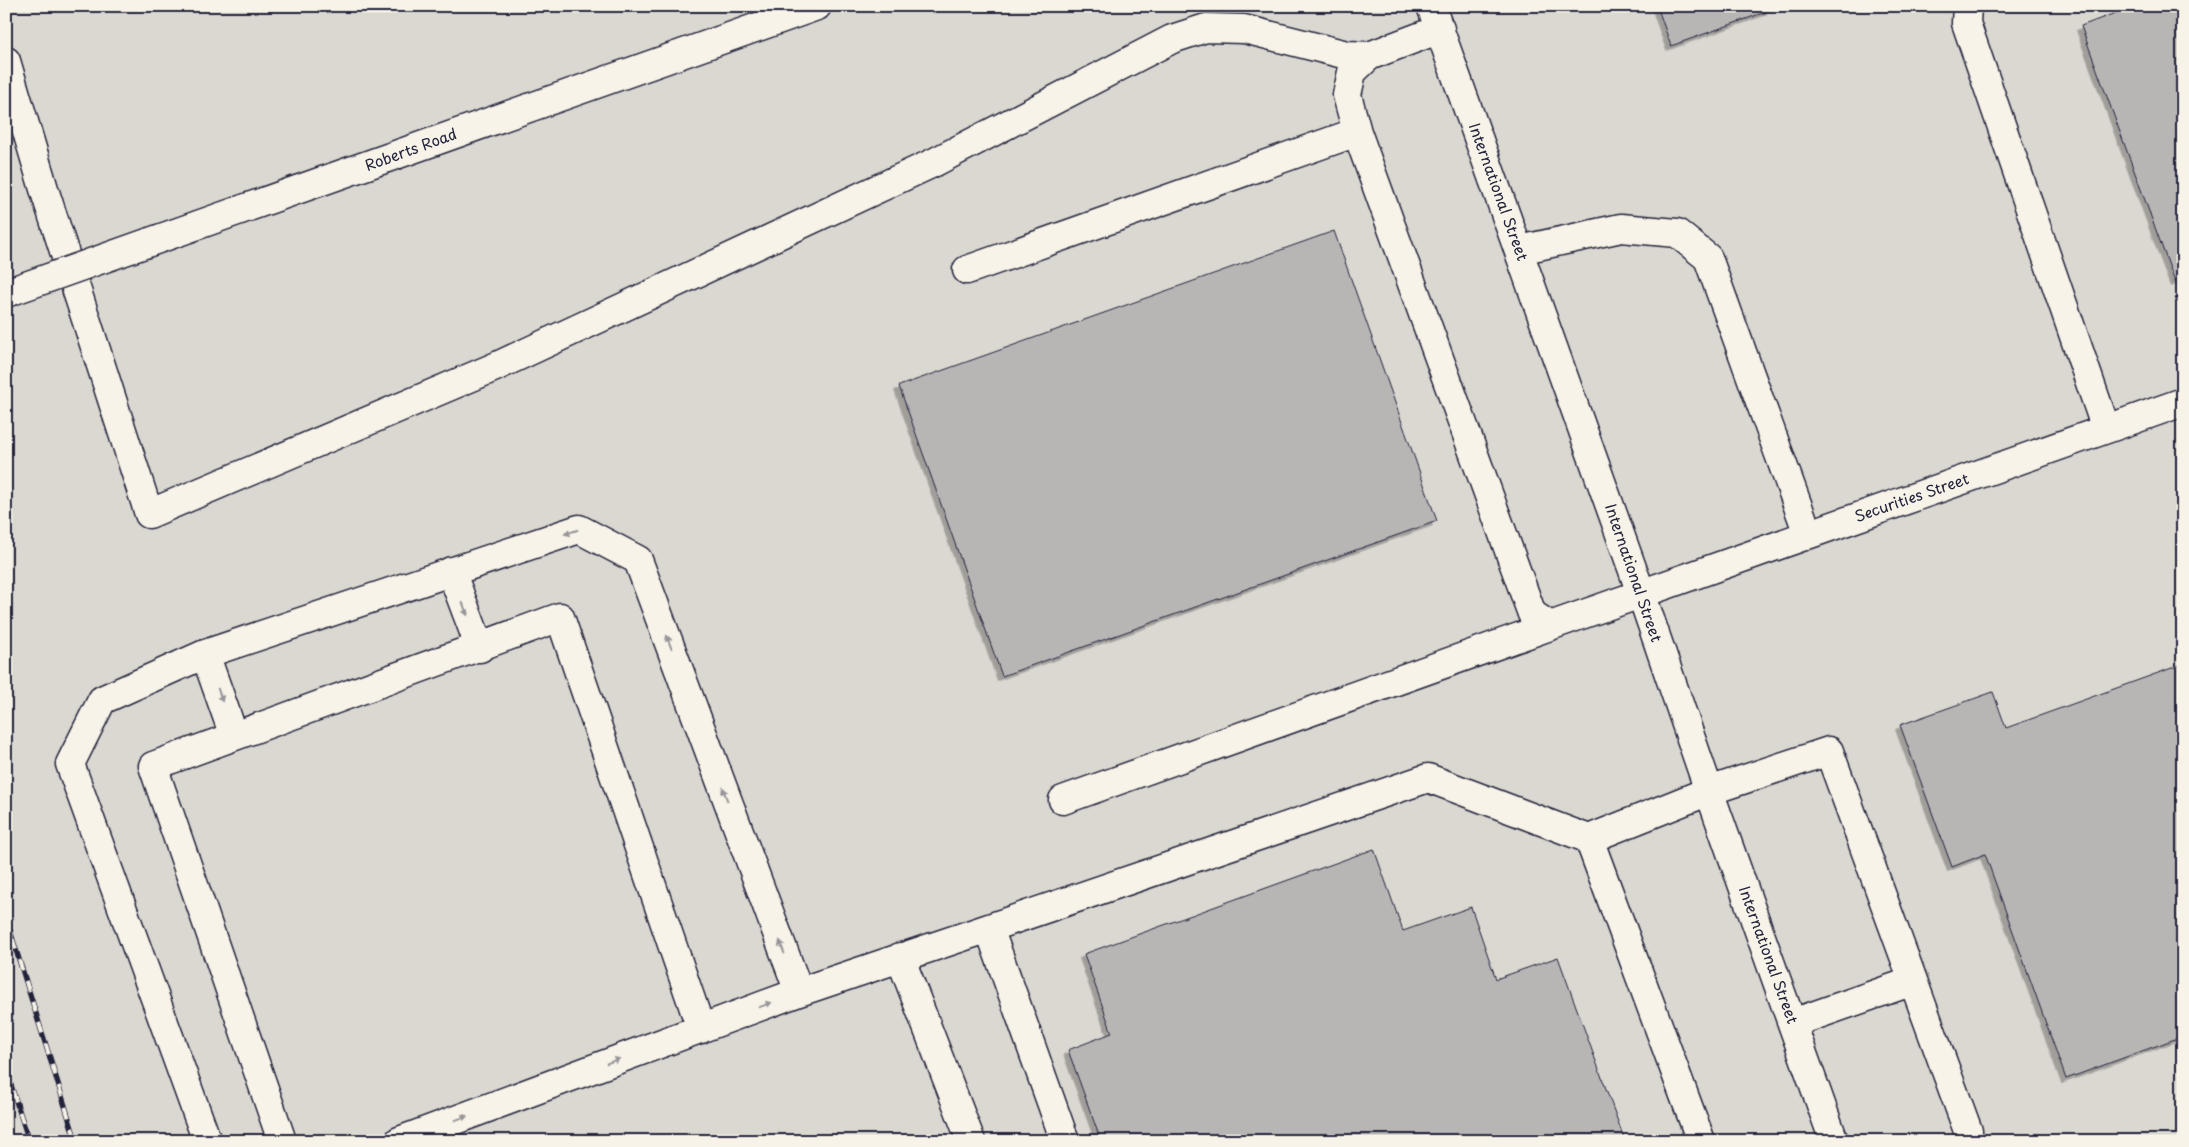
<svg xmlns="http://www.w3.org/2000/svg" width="2189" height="1147" font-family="'Playpen Sans',sans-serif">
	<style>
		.built { fill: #dbd8d2 }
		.building { fill: #b8b6b5; stroke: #22223b; filter: url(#shadow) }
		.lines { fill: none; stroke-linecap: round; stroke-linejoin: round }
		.minor-casing { stroke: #22223b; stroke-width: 31 }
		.major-casing { stroke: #22223b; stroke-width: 31 }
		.minor { stroke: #f7f3e8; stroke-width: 28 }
		.major { stroke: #f7f3e8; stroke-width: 28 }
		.rail-casing { stroke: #22223b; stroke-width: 5.5 }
		.rail { stroke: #f7f3e8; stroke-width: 4; stroke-dasharray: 11; stroke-linecap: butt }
		.major-bridge-casing { stroke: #22223b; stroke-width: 31; stroke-linecap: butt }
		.major-bridge { stroke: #f7f3e8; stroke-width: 28 }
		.oneway { fill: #97959a }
		.labels { text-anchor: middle; stroke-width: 5; stroke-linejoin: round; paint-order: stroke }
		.street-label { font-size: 15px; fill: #22223b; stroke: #f7f3e8 }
	</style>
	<defs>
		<filter id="shadow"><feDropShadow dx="-4.5" dy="4.5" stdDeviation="0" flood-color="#0004"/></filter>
	</defs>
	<rect width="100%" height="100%" fill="#eae6de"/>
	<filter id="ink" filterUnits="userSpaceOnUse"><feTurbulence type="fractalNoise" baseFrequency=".02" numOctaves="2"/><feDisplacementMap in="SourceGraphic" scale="10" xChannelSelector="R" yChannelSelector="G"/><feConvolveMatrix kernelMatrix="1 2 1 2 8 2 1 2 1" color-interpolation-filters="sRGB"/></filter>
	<g filter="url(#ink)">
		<!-- built -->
		<path class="built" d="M6,6H2183V1141H6Z"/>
		<!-- building -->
		<path class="building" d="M1657,6H1770L1771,10L1671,46Z
			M2134,6H2183V279L2175,282L2081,26Z
			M1334,231L1437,521L1002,676L899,386Z
			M2183,664V1036L2066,1079L1985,854L1952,867L1900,725L1993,692L2006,728Z
			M1374,849L1403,931L1471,907L1496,979L1558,957L1625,1141H1101L1068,1050L1112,1033L1084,954Z"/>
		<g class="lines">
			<defs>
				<path id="minor" d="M1431,6L1641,593L1709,791L1834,1141
					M1967,6L1966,23L2106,429
					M1440,29L1369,56L1352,72L1347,95L1357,132L1532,614L1550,626L2183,402
					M6,61L44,189L149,514L495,367L935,162L1172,39L1206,28L1244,29L1347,55L1369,56
					M1519,250L1621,228L1677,233L1708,258L1808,534
					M967,270L1357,132
					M451,571L480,648
					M205,654L234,736
					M1063,800L1550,626
					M1589,839L1701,1141
					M900,957L971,1141
					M1793,1023L1913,981
					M207,1141L70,764L102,700L205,654L579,529L638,560L799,992
					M282,1141L153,766L560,617L701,1029
					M399,1141L799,992L989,928
					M1065,1141L989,928L1428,778L1589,839L1709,791L1829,751L1968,1131"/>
				<path id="major" d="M243,209L817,6"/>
			</defs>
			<!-- minor casing -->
			<use href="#minor" class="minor-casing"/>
			<!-- major casing -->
			<use href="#major" class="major-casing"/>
			<!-- minor -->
			<use href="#minor" class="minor"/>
			<!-- major -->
			<use href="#major" class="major"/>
			<defs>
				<path id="rail" d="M6,918L76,1141
					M6,1070L29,1141"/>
			</defs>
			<!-- rail casing -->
			<use href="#rail" class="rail-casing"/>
			<!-- rail -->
			<use href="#rail" class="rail"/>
			<defs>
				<path id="major-bridge" d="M6,293L243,209"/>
			</defs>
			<!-- major-bridge casing -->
			<use href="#major-bridge" class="major-bridge-casing"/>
			<!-- major-bridge -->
			<use href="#major-bridge" class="major-bridge"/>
		</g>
		<!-- one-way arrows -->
		<defs><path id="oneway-solid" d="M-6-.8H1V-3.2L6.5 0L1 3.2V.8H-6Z" transform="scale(1.25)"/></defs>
		<g class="oneway">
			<use href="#oneway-solid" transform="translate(571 532) rotate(162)"/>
			<use href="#oneway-solid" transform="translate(465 609) rotate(69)"/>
			<use href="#oneway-solid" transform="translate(669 642) rotate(-110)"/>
			<use href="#oneway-solid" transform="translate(220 695) rotate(71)"/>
			<use href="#oneway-solid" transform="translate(725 794) rotate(-110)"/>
			<use href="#oneway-solid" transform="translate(782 947) rotate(-110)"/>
			<use href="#oneway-solid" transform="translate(765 1005) rotate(-20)"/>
			<use href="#oneway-solid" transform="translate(613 1061) rotate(-20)"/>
			<use href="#oneway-solid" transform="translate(461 1118) rotate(-20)"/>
		</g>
	</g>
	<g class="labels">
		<!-- street labels -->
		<g class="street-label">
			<text transform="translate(411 150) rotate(-20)" y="5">Roberts Road</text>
			<text transform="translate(1498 192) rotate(70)" y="5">International Street</text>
			<text transform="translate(1912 498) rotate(-19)" y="5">Securities Street</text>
			<text transform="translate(1633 573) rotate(71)" y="5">International Street</text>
			<text transform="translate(1768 955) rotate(70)" y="5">International Street</text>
		</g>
	</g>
	<!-- margin -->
	<rect width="2189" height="1147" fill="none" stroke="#f7f3e8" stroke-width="25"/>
	<rect x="12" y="12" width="2164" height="1122" fill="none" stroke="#22223b" stroke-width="2" filter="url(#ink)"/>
</svg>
